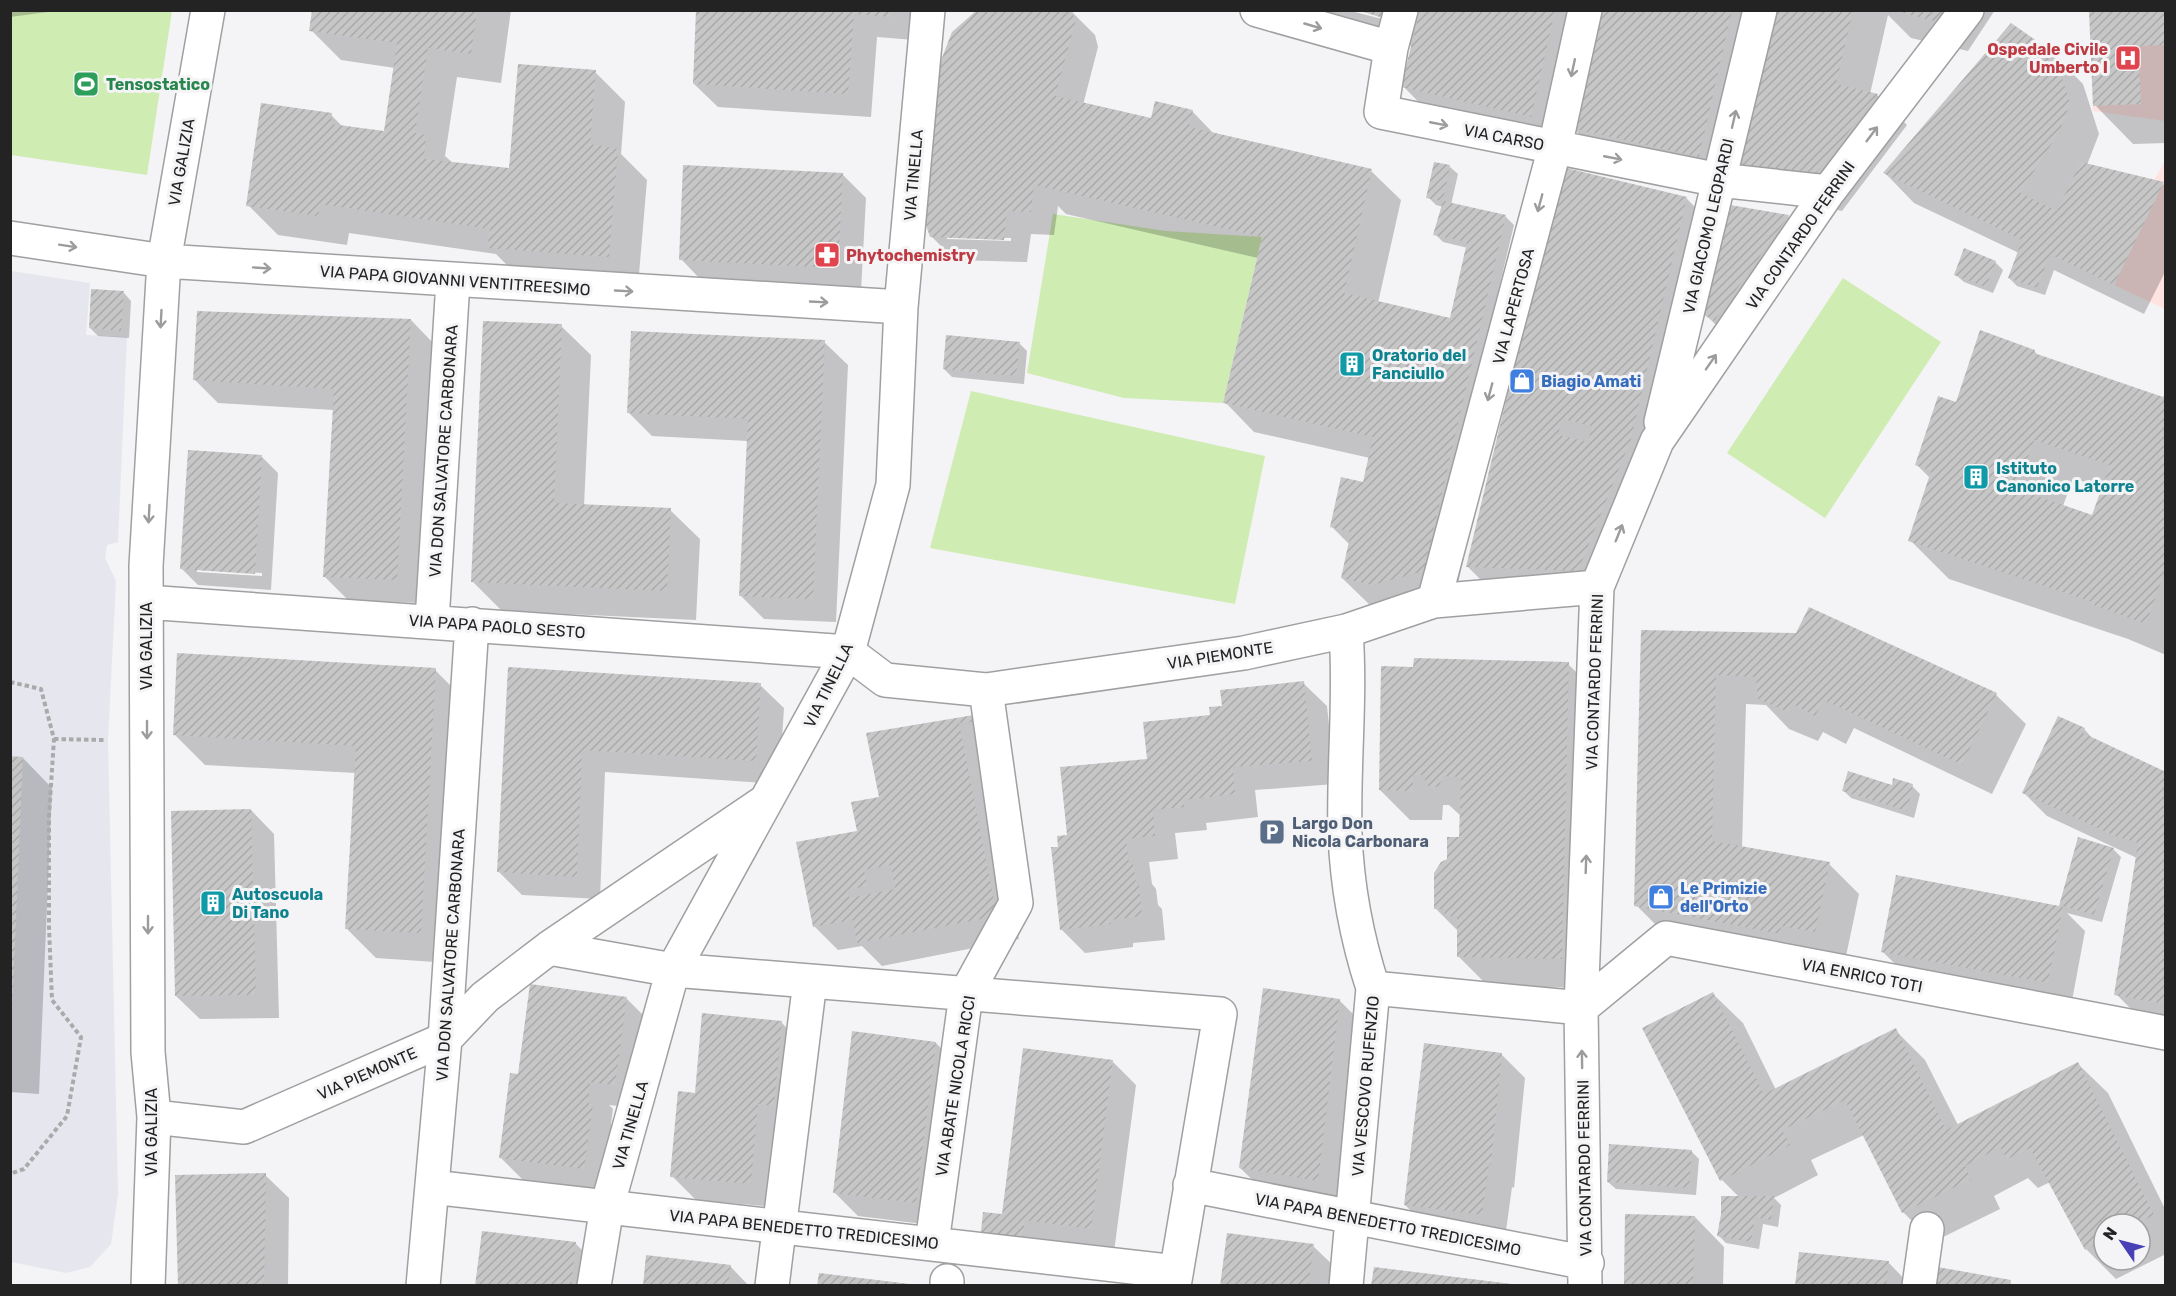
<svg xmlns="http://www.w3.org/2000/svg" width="2176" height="1296" font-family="Rubik,sans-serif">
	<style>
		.built { fill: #e6e6ef }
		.medical { fill: #fee3e1 }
		.pitch { fill: #cfecb3 }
		.shadow { fill: #0003; fill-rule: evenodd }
		.building { fill: url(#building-hatch); fill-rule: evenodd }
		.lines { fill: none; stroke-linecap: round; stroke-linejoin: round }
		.street-casing { stroke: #a0a0a2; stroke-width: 36 }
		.path { stroke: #abaaab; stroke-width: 4; stroke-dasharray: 4.5 3; stroke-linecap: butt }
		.street { stroke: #fff; stroke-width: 33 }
		.oneway { stroke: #9c9c9c }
		.labels { text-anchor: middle; stroke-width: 6; stroke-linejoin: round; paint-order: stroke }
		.health-label { font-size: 16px; font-weight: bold; fill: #be3a42; stroke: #f4f3f5; text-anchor: end }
		.leisure-label { font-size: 16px; font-weight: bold; fill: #27864d; stroke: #f4f3f5; text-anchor: start }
		.street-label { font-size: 16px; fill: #232323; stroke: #f4f3f5 }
		.culture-label { font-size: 16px; font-weight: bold; fill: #0d838f; stroke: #f4f3f5; text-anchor: start }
		.shop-label { font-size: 16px; font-weight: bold; fill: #366cbe; stroke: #f4f3f5; text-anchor: start }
		.service-label { font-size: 16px; font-weight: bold; fill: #4e5e75; stroke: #f4f3f5; text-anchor: start }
	</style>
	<defs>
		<pattern id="building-hatch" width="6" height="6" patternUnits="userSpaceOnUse" patternTransform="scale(1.5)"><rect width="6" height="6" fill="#c6c6c7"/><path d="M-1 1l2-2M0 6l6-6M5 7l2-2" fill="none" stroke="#aaaaab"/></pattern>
	</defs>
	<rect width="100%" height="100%" fill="#f4f3f5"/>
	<!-- built -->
	<path class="built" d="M11,271L90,283L86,335L127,337L118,542L107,545L105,558L116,581L108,740L118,1194L111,1244L90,1267L66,1273L11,1262Z"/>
	<!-- medical -->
	<path class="medical" d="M2089,11H2165V121L2093,111Z
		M2165,162V309L2114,285L2164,182L2154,180Z"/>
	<!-- pitch -->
	<path class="pitch" d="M11,10L172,11L147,175L11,155Z
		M1053,214L1166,231L1262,237L1223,403L1124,398L1027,373Z
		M1843,278L1941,342L1825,518L1727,453Z
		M971,391L1265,456L1235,604L930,548Z"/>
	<!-- shadow -->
	<path class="shadow" d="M10,10H63L10,17Z
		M314,10H511L501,83L457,77L445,156L454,164L510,170L595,72L625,102L621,154L647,180L638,286L519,277L496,254L349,233L347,245L278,235L248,205L331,115L343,127L385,133L395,68L341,60L311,30Z
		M815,10H915L914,40L877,37L871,117L718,107L694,84Z
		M1265,10H1347L1390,21L1391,18L1360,10H1592L1560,146L1432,116L1403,86L1412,46Z
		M1599,10H1768L1728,186L1602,157L1572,127Z
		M1775,10H1995L1968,51L1911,38L1888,15L1870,94L1877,95L1907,125L1842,211L1769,194L1739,165Z
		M2090,10H2166V143L2133,144L2095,105Z
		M1071,11L1095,35L1098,47L1083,105L1152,120L1192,111L1215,135L1371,171L1401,200L1378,303L1455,321L1468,248L1443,242L1435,234L1443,207L1436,205L1428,197L1435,163L1450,167L1458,174L1451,205L1506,217L1514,225L1488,334L1510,356L1454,601L1372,607L1342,578L1350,545L1332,527L1364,484L1370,458L1254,432L1225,402L1258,258L1066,214L1058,206L1054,235L1031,234L1027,262L955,260L931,236ZM947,236L1011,238V241L947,239Z
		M2053,54L2083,84L2099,134L2087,165L2166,185V270L2144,314L2054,270L2045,295L2017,286L2009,278L2019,253L1914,203L1885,173Z
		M843,175L866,198L861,291L704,283L681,259Z
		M1686,198L1716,228L1608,600L1497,596L1467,566Z
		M1788,216L1804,232L1722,331L1706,315Z
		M1995,262L2003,270L1993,293L1964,282L1956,275Z
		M124,293L131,301L129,338L98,336L90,328Z
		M411,320L434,344L420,603L348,600L324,576L334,410L218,403L195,380Z
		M561,326L591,355L584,506L670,510L700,539L696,620L502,611L472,581Z
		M824,342L848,365L836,622L764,619L740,595L748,441L652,436L629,413Z
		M1019,343L1027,351L1024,384L952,377L944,369Z
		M2034,351L2039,356L2165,399L2166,395V655L2128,639L1949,579L1910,540L1930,478L1917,465L1957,404ZM2073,478L2103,488L2093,517L2063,506Z
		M262,457L278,473L271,590L198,585L181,568ZM197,569L262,573V576L197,572Z
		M1642,631L1996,695L2026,724L1992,794L1854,728L1846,744L1823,732L1818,741L1789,729L1766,705L1746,704L1742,848L1829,864L1859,894L1845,961L1666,935L1636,905Z
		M1568,664L1598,694L1591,988L1488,986L1458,956L1459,932L1436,909L1448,860L1461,838L1462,817L1449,805H1443L1442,820H1410L1380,790Z
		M509,668L760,685L784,708L779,784L605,772L600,899L522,895L498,871Z
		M435,670L465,700L450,963L376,958L346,928L356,773L205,765L175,735Z
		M1303,683L1327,706L1335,784L1255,790L1258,817L1206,823L1207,830L1175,833L1178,859L1149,862L1152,884L1156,889L1158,905L1162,909L1165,940L1133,943V947L1085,953L1061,929L1060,848L1068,837L1149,760L1224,708Z
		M980,715L982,746L1019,939L882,966L862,946L838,950L814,926L859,832L881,798L868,735Z
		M2084,729L2094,740L2166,774V1022L2140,1018L2116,994L2137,858L2047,816L2024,793Z
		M10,758H23L52,788L39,1094L10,1092Z
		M1912,786L1920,794L1914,818L1851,798L1843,790Z
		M251,810L274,834L279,1018L200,1019L176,996Z
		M2113,849L2121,857L2102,922L2067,913L2085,931L2071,1006L1907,976L1883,952L2060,907Z
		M1713,994L1743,1023L1776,1090L1895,1030L1925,1060L1958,1125L2078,1064L2108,1093L2166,1211V1254L2116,1279L2086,1249L2050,1182L2038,1188L2028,1178L1994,1196L2000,1209L1933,1242L1903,1212L1864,1135L1811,1160L1818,1175L1774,1198L1781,1205L1778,1227L1763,1224L1759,1249L1726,1243L1718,1235L1739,1197L1722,1180L1644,1028ZM2104,1224H2140V1260H2104Z
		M626,998L650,1022L638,1108L609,1105L613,1109L611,1124L616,1129L607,1192L524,1181L500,1157L520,1075Z
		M1339,1000L1363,1024L1341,1204L1264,1191L1240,1168Z
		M781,1022L804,1046L774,1207L696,1200L672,1176L697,1095Z
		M936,1043L959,1067L939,1226L858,1216L834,1192Z
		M1502,1055L1525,1078L1514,1188L1512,1187L1505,1238L1429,1228L1405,1205Z
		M1112,1061L1136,1085L1114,1252L1044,1269L1003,1215Z
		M1691,1151L1699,1159L1696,1195L1616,1189L1608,1182Z
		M265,1175L289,1198L288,1286H179Z
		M1695,1217L1724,1247L1723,1286H1625Z
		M576,1244L599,1267L597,1286H477Z
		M1313,1246L1337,1269L1335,1286H1222Z
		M1888,1262L1911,1286H1797Z
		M730,1266L749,1286H644Z"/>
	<!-- building -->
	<path class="building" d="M312,10H477L471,54L428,48L415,133L426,135L424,159L509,168L518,64L596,70L590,144L618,149L609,257L487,248L490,229L320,204L318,216L246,206L261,103L332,113L331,124L384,131L397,43L309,31Z
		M696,10H891V17L854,14L848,94L693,84Z
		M977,10H1072L1075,23L1055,96L1151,118L1155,101L1193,110L1189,127L1372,169L1344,293L1450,318L1467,242L1433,235L1443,201L1506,215L1424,571L1372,585L1341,578L1351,532L1330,527L1341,477L1363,482L1373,437L1223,403L1262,237L1034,185L1031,212L1007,211L1004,240L930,237L923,216L938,68L952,32Z
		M1357,10H1385L1383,18Z
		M1420,10H1555L1531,117L1401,87Z
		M1598,10H1732L1699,157L1571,128Z
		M1774,10H1853L1836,84L1878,94L1813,177L1812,183L1737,165Z
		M1892,10H1946L1938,22Z
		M2089,10H2166V45L2138,46L2141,104L2093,106Z
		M2011,23L2054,53L2070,103L2059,132L2020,193L2057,211L2081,162L2164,182L2114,285L2050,254L2037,288L2008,278L2022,240L1883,173Z
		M1434,162L1450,165L1443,201L1426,198Z
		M683,165L843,173L838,268L679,260Z
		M1562,167L1687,197L1631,439L1578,571L1466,567ZM1562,419L1592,426L1588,442L1558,435Z
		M1730,205L1789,215L1714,321L1704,315Z
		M1964,248L1996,261L1986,287L1954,275Z
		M91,289L124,291L121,331L89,328Z
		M197,311L411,319L397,580L323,577L334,389L193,380Z
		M483,321L562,324L554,503L671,508L667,591L471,582Z
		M1980,330L2035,350L2034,353L2163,397L2166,391V567L2146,624L2091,604L2093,602L1908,541L1931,471L1915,465L1938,396L1956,402ZM2034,440L2110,465L2092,515L2017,489Z
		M631,331L825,340L813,599L739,596L748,419L627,413Z
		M946,335L1020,342L1016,376L943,369Z
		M188,450L262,455L255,574L180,569Z
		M1809,607L1997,693L1962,765L1824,700L1815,716L1793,704L1788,712L1758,699L1756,677L1716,675L1712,841L1830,862L1815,932L1781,926L1780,934L1634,906L1641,630L1796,633Z
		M177,653L436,668L421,933L345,929L356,746L173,735Z
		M1414,658L1569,662L1562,959L1457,957V916H1444L1445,909H1434V873L1441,862L1447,859V837H1459L1461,777L1443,776L1439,786L1431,788L1425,782V775H1413V791L1379,790L1381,666L1413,667Z
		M508,667L761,683L756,761L582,750L577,877L497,872Z
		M1304,681L1312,761L1233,767L1235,794L1183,800L1184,807L1153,810L1155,836L1126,839L1129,864H1133L1136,884H1139L1142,916L1110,920L1111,924L1060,930L1051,847H1058L1057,836L1067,835L1060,767L1147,759L1143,722L1210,715L1209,707L1222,706L1220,690Z
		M980,714L981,721L959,723L997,916L857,943L853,920L813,927L796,842L857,831L851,802L879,797L866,733ZM891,865L895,889L849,898L847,890L867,886L864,870Z
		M2058,716L2085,728L2083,733L2166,772V1004L2114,995L2138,843L2115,836L2022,793Z
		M10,756L23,757L12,1013H10Z
		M1848,771L1892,785L1893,778L1913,784L1907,811L1842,791Z
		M251,809L256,995L175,996L171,811Z
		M2078,837L2114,848L2094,915L2063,906L2048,983L1881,952L1896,875L2059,906Z
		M530,984L627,997L615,1085L587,1082L590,1084L588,1103L593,1104L584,1169L499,1158L510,1073L518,1074Z
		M1263,988L1340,999L1318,1181L1239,1168Z
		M1713,992L1764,1094L1896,1028L1946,1130L2078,1062L2154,1215L2136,1224H2104V1240L2085,1250L2030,1148L2007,1159L2000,1147L1965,1166L1971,1179L1902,1213L1845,1100L1782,1130L1790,1145L1720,1181L1642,1028Z
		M702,1013L782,1021L774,1106L758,1104L751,1184L670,1177L678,1091L695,1093Z
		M852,1031L936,1042L916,1203L833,1193Z
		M1424,1043L1502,1053L1491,1165L1489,1164L1482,1215L1404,1205Z
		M1023,1048L1113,1060L1091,1229L1025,1220L1021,1247L980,1241L983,1212L1002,1214Z
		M1609,1144L1692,1150L1689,1188L1607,1182Z
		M266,1173L264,1286H178L175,1175Z
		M1721,1196H1774L1771,1220L1755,1217L1751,1242L1717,1236L1721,1214Z
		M1625,1214L1695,1216L1693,1286H1624Z
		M482,1231L576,1242L571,1286H475Z
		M1227,1233L1314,1244L1308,1286H1220Z
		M1799,1252L1889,1261L1886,1286H1795Z
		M646,1255L731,1265L728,1286H643Z
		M1932,1266L2011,1280L2010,1286H1930Z
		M1374,1267L1512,1284V1286H1371Z
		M819,1273L910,1284V1286H817Z"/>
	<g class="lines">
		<defs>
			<path id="street" d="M1257,10L1391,48L1381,112L1719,180L1828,192
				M1391,48L1401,10
				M10,238L164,261L901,307
				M1661,422L1760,10
				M1434,601L1555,147L1585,10
				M146,602L848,652L885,680L986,690L1244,653L1346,631L1434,601L1597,587
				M432,621L453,281
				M1346,631C1351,699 1343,766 1345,834C1347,886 1357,939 1373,988
				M549,948L673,970L1220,1014L1174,1286
				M154,1117L244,1127L445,1039L485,997L549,948L763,803
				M1190,1185L1587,1263
				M432,1187L1176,1272
				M932,1243L966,994L1016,903L986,690
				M148,1286L154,1117L148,1052L146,566L164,261L208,10
				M423,1286L445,1039L472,624
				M594,1286L607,1207L673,970L848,652L893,485L901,307L928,10
				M772,1286L810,981
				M947,1286V1281
				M1346,1286L1373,988L1581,1008L1666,938L2166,1033
				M1585,1286L1581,1008L1597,587L1657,441L1828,192L1967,10
				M1919,1286L1927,1229"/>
		</defs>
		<!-- street casing -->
		<use href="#street" class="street-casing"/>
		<!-- path -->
		<path class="path" d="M10,682L41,689L54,739L49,816V927L52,1000L81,1037L67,1116L24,1169L10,1174
			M54,739L104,740"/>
		<!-- street -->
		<use href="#street" class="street"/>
	</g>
	<!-- one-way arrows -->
	<defs><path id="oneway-shaft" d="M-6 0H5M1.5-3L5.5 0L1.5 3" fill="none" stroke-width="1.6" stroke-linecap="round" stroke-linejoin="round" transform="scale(1.5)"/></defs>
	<g class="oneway">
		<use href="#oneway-shaft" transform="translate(1313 26) rotate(16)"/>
		<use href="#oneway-shaft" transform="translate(1573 68) rotate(102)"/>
		<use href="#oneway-shaft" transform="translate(1734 119) rotate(-77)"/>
		<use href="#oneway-shaft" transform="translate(1439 124) rotate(11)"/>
		<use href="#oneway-shaft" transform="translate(1872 134) rotate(-53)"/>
		<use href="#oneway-shaft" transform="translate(1613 158) rotate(11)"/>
		<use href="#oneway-shaft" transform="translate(1540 203) rotate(105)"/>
		<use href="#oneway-shaft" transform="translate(68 246) rotate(9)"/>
		<use href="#oneway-shaft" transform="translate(262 268) rotate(4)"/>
		<use href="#oneway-shaft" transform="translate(624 291) rotate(3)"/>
		<use href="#oneway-shaft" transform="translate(819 302) rotate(3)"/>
		<use href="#oneway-shaft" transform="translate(161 319) rotate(93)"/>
		<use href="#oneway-shaft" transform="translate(1711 362) rotate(-55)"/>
		<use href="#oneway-shaft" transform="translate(1490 392) rotate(105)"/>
		<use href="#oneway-shaft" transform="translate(149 514) rotate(93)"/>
		<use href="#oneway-shaft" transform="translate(1619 533) rotate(-68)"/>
		<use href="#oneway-shaft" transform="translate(147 730) rotate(90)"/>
		<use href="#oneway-shaft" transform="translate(1586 864) rotate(-88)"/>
		<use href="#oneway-shaft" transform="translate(148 925) rotate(90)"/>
		<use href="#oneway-shaft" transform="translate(1582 1059) rotate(-91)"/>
	</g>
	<!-- icons -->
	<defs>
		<symbol id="hospital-square" viewBox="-11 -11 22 22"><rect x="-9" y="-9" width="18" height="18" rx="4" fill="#e0444e" stroke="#f4f3f5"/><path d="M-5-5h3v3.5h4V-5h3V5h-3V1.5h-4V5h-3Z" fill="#fff"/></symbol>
		<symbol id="stadium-square" viewBox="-11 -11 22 22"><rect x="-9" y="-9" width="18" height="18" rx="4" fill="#2e9e5b" stroke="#f4f3f5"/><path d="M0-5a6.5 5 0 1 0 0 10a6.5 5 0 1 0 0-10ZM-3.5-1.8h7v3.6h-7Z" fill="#fff"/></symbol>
		<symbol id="pharmacy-square" viewBox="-11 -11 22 22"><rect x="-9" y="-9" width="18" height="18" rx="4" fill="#e0444e" stroke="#f4f3f5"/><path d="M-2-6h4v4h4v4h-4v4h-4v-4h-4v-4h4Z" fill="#fff"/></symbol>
		<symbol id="building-square" viewBox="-11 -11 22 22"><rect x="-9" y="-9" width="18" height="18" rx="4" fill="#0f9aa8" stroke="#f4f3f5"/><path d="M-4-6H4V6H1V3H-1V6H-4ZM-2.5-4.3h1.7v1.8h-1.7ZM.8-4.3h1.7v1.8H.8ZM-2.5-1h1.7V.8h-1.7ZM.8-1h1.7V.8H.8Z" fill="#fff"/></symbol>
		<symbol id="shop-square" viewBox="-11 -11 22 22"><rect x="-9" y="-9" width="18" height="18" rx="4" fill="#3f7fe0" stroke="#f4f3f5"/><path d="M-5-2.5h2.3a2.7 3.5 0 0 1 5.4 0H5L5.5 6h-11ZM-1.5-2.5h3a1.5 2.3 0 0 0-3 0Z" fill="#fff"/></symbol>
		<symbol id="parking-square" viewBox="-11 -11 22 22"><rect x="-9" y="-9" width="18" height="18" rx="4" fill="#5c6f8a" stroke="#f4f3f5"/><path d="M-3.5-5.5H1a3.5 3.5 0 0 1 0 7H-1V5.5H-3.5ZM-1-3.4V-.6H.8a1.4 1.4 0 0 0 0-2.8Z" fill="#fff"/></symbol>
	</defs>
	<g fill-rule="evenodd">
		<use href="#hospital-square" x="2113" y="43" width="30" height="30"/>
		<use href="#stadium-square" x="71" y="69" width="30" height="30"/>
		<use href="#pharmacy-square" x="812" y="240" width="30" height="30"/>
		<use href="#building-square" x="1337" y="349" width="30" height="30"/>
		<use href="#shop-square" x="1507" y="366" width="30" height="30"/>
		<use href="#building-square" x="1961" y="462" width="30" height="30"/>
		<use href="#parking-square" x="1257" y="817" width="30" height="30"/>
		<use href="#shop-square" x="1646" y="882" width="30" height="30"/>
		<use href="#building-square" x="198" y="888" width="30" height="30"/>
	</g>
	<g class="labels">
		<!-- health labels -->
		<g class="health-label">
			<text x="2108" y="55">Ospedale Civile<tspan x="2108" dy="18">Umberto I</tspan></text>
			<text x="846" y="261" text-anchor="start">Phytochemistry</text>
		</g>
		<!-- leisure labels -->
		<g class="leisure-label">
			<text x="106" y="90">Tensostatico</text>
		</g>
		<!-- street labels -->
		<g class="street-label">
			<text transform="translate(1504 137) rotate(11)" y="6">VIA CARSO</text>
			<text transform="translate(181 162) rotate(-80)" y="6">VIA GALIZIA</text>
			<text transform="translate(913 175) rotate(-85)" y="6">VIA TINELLA</text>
			<text transform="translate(1708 226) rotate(-77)" y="6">VIA GIACOMO LEOPARDI</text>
			<text transform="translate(1800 235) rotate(-55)" y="6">VIA CONTARDO FERRINI</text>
			<text transform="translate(455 280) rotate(4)" y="6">VIA PAPA GIOVANNI VENTITREESIMO</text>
			<text transform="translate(1513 306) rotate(-75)" y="6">VIA LAPERTOSA</text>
			<text transform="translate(443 451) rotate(-86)" y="6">VIA DON SALVATORE CARBONARA</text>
			<text transform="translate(497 626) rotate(4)" y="6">VIA PAPA PAOLO SESTO</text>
			<text transform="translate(146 646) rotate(-90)" y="6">VIA GALIZIA</text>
			<text transform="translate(1220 655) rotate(-9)" y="6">VIA PIEMONTE</text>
			<text transform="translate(1594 682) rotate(-88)" y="6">VIA CONTARDO FERRINI</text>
			<text transform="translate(828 685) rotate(-64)" y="6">VIA TINELLA</text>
			<text transform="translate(450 955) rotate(-86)" y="6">VIA DON SALVATORE CARBONARA</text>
			<text transform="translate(1862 975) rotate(11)" y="6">VIA ENRICO TOTI</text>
			<text transform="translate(367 1073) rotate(-24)" y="6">VIA PIEMONTE</text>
			<text transform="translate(955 1086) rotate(-81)" y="6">VIA ABATE NICOLA RICCI</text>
			<text transform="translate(1365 1086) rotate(-85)" y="6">VIA VESCOVO RUFENZIO</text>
			<text transform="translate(630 1125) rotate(-74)" y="6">VIA TINELLA</text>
			<text transform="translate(151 1132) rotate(-90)" y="6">VIA GALIZIA</text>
			<text transform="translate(1584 1168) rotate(-91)" y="6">VIA CONTARDO FERRINI</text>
			<text transform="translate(1388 1224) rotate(11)" y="6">VIA PAPA BENEDETTO TREDICESIMO</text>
			<text transform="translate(804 1229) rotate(6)" y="6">VIA PAPA BENEDETTO TREDICESIMO</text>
		</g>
		<!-- culture labels -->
		<g class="culture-label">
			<text x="1372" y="361">Oratorio del<tspan x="1372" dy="18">Fanciullo</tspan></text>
			<text x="1996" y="474">Istituto<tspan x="1996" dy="18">Canonico Latorre</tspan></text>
			<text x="232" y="900">Autoscuola<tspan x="232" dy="18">Di Tano</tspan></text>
		</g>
		<!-- shop labels -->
		<g class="shop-label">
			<text x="1541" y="387">Biagio Amati</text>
			<text x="1680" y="894">Le Primizie<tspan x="1680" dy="18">dell'Orto</tspan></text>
		</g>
		<!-- service labels -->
		<g class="service-label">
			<text x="1292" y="829">Largo Don<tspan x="1292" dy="18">Nicola Carbonara</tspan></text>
		</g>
	</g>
	<!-- border -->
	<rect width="2176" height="1296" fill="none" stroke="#232323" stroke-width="24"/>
	<!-- north arrow -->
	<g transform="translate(2122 1242) rotate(305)"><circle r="28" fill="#f4f3f5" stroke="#a0a0a1" stroke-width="1.5"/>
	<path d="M0-4.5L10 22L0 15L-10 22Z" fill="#4840b6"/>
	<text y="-9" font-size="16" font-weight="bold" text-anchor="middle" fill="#232323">N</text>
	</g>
</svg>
